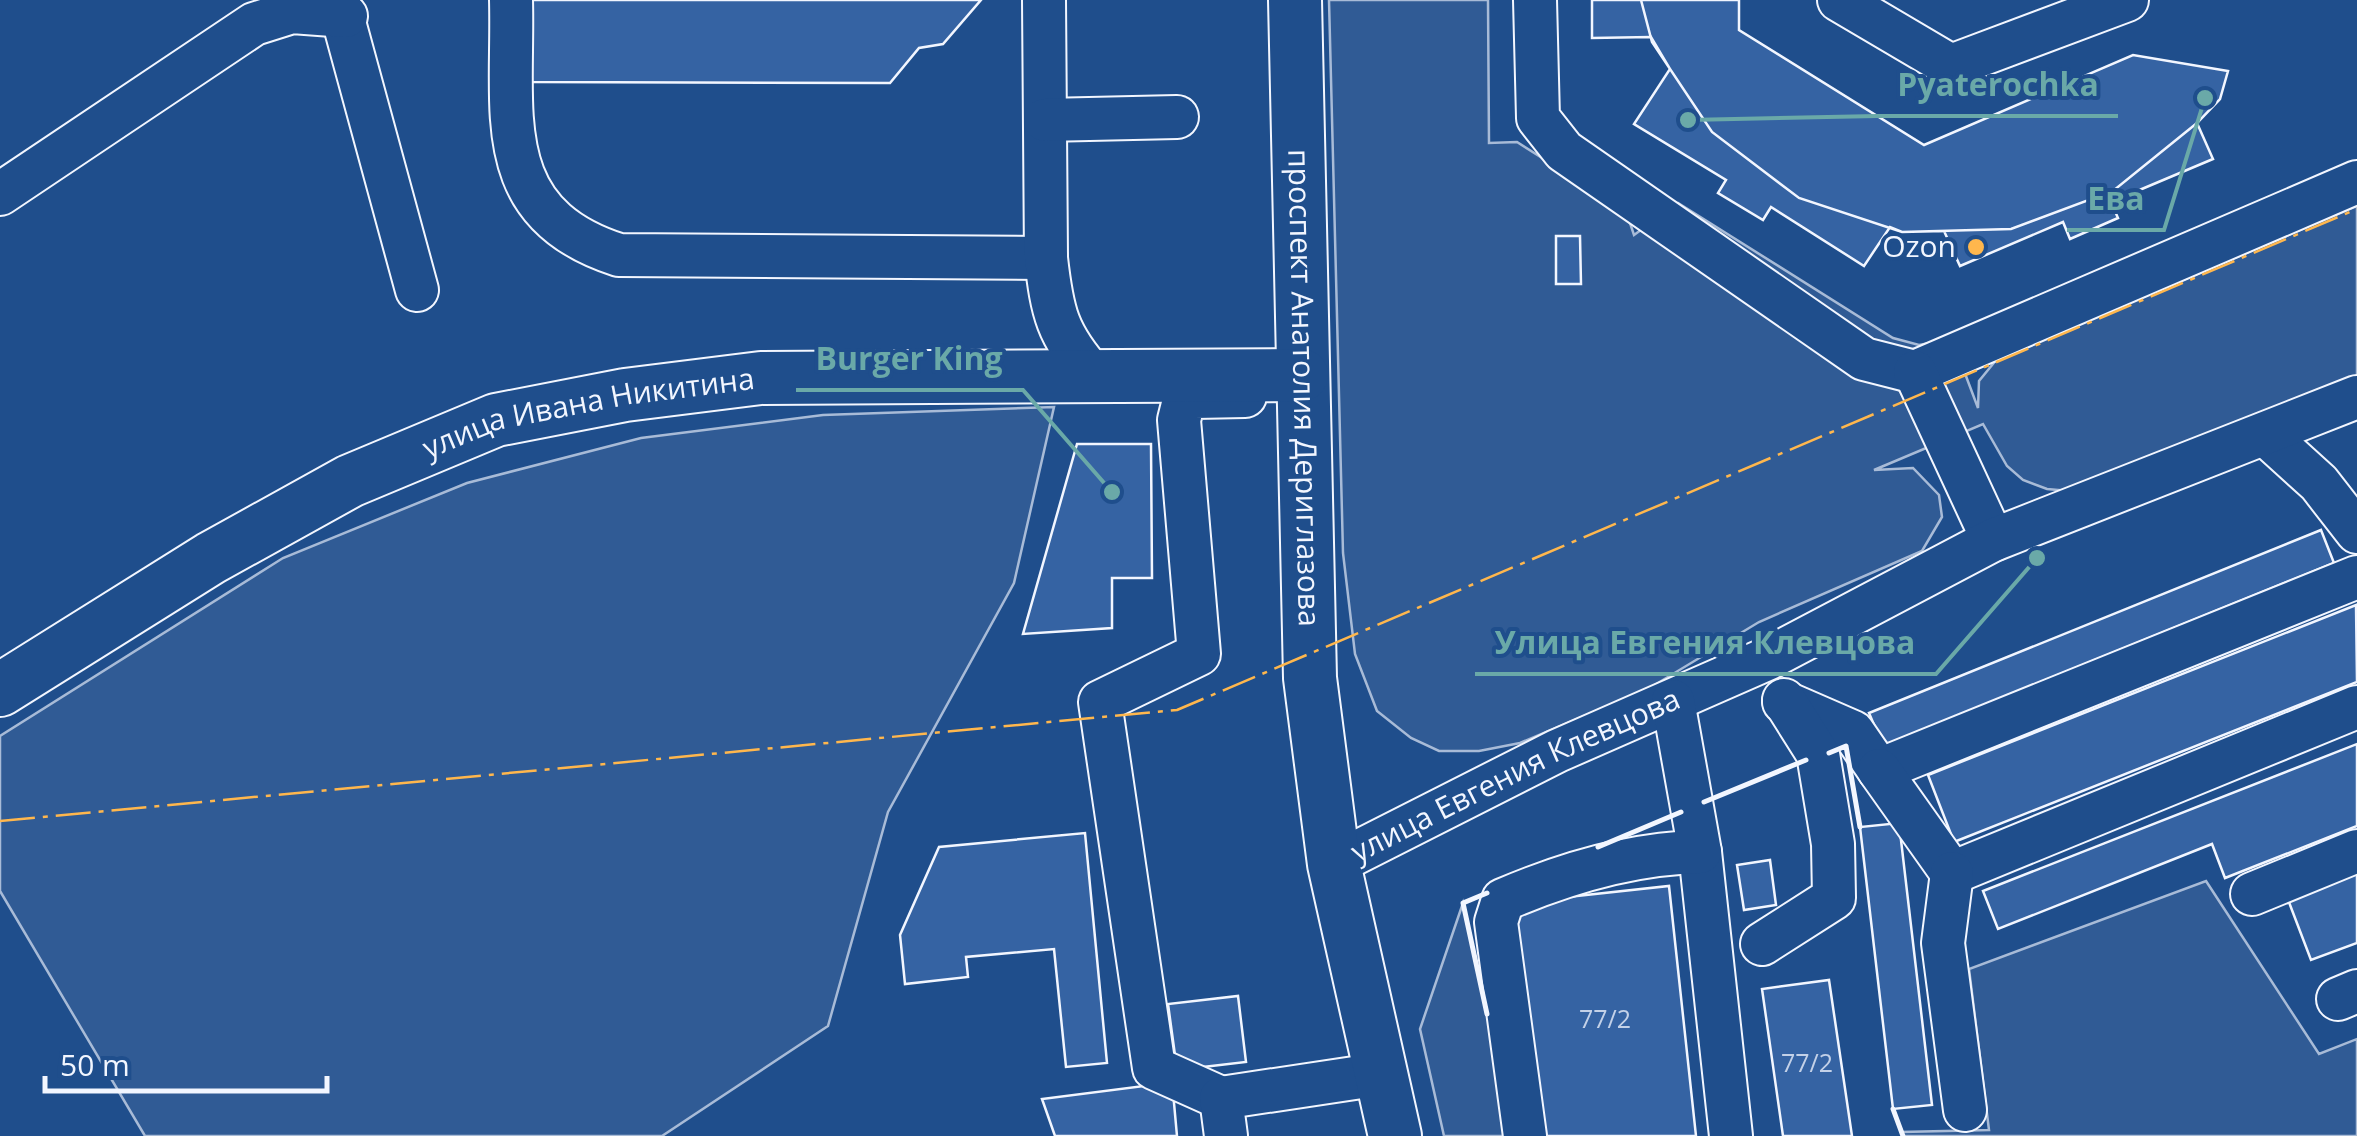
<svg xmlns="http://www.w3.org/2000/svg" width="2357" height="1136" font-family="'Open Sans',sans-serif">
	<style>
		.built { fill: #305b95; stroke: #a8bbd7; stroke-width: 2.5 }
		.building { fill: #3563a3; stroke: #f2f6ff; stroke-width: 2.5 }
		.lines { fill: none; stroke-linecap: round; stroke-linejoin: round }
		.minor-casing { stroke: #f2f6ff; stroke-width: 46 }
		.major-casing { stroke: #f2f6ff; stroke-width: 56 }
		.minor { stroke: #1f4e8c; stroke-width: 42 }
		.major { stroke: #1f4e8c; stroke-width: 52 }
		.wall { stroke: #f2f6ff; stroke-width: 5 }
		.power { stroke: #ffb74d; stroke-width: 2.5; stroke-dasharray: 35 8 5 8; stroke-linecap: butt }
		.poi-dot { fill: #ffb74d; stroke: #1f4e8c; stroke-width: 4 }
		.labels { text-anchor: middle; stroke-width: 8; stroke-linejoin: round; paint-order: stroke }
		.number-label { font-size: 25px; fill: #c3d1e8 }
		.poi-label { font-size: 30px; fill: #f2f6ff; stroke: #1f4e8c; text-anchor: end }
		.street-label { font-size: 30px; fill: #f2f6ff; stroke: #1f4e8c }
		.leader { fill: none; stroke: #6aa9a8; stroke-width: 4 }
		.callout-dot { fill: #6aa9a8; stroke: #1f4e8c; stroke-width: 4 }
		.callout-label { font-size: 32px; text-anchor: middle; font-weight: bold; fill: #6aa9a8; stroke: #1f4e8c; stroke-width: 8; stroke-linejoin: round; paint-order: stroke }
	</style>
	<rect width="100%" height="100%" fill="#1f4e8c"/>
	<!-- built -->
	<path class="built" d="M1329,0H1488L1489,143L1517,142L1615,204L1628,217L1634,235L1678,203L1893,338L1919,345L1952,339L1978,408L1979,381L1997,359L2357,206V376L2081,492L2047,489L2023,480L2007,466L1983,424L1874,470L1913,468L1939,495L1942,517L1922,551L1759,622L1648,689L1520,743L1479,751H1439L1411,738L1377,711L1355,654L1343,553Z
		M1054,407L1014,583L888,812L828,1026L662,1136H145L0,891V736L283,558L467,483L641,438L823,415Z
		M2206,881L2319,1054L2357,1039V1136H1903L1902,1132L1989,1130L1969,969Z
		M1463,903L1514,1136H1444L1420,1029Z"/>
	<!-- building -->
	<path class="building" d="M529,0H981L943,44L919,48L890,83L531,82Z
		M1592,0H1739V30L1924,145L2133,55L2228,71L2220,99L2197,123L2213,159L2111,202L2118,218L2070,239L2063,222L1960,266L1944,231L1902,232L1890,227L1864,266L1771,207L1763,220L1718,193L1726,180L1634,124L1670,69L1651,37L1592,38Z
		M1641,0H1739V30L1924,145L2133,55L2228,71L2220,99L2197,123L2113,191L2011,229L1902,232L1799,198L1712,132L1652,42Z
		M1556,236H1580L1581,284H1556Z
		M1077,444H1151L1152,578H1112V628L1023,634Z
		M2321,530L2334,563L1883,746L1869,713Z
		M2356,605L2357,682L1954,842L1928,775Z
		M2357,744V826L2225,878L2212,844L1998,929L1983,891Z
		M1899,823L1932,1105L1893,1109L1860,827Z
		M1085,833L1107,1063L1066,1067L1054,949L966,957L968,977L905,984L900,935L939,847Z
		M1770,860L1776,905L1744,910L1737,865Z
		M2357,871V943L2311,960L2287,897Z
		M1669,886L1696,1136H1538L1513,903Z
		M1829,980L1852,1136H1783L1762,989Z
		M1238,996L1246,1062L1177,1070L1168,1004Z
		M1167,1083L1173,1092L1177,1136H1055L1042,1099Z"/>
	<g class="lines">
		<defs>
			<g id="minor">
				<path d="M338,0L417,290"/>
				<path d="M511,0C514,113 488,213 619,255L1046,258"/>
				<path d="M1044,0L1046,258C1052,312 1057,335 1094,376"/>
				<path d="M1535,0L1538,118L1564,151L1864,359L1915,372L2357,182"/>
				<path d="M1839,0L1951,66L2127,0"/>
				<path d="M1045,120L1177,117"/>
				<path d="M0,194L254,24L292,12L346,16"/>
				<path d="M1915,372L1993,540"/>
				<path d="M2266,435L2319,483L2357,532"/>
				<path d="M1784,702L1853,732L1879,770L2357,577"/>
				<path d="M1879,770L1952,873L2357,707"/>
				<path d="M1700,852L1731,1136"/>
				<path id="s1" d="M1334,864L1557,751L1769,658L1993,540L2357,397"/>
				<path d="M1952,873L1943,943L1965,1110"/>
				<path d="M2252,894L2357,851"/>
				<path d="M1762,944L1834,898L1833,844L1818,754L1784,700"/>
				<path d="M2338,999L2357,991"/>
				<path d="M1221,1098L1154,1068L1100,702L1199,654L1179,420L1183,404L1195,397L1245,396"/>
				<path d="M1226,1136L1221,1098L1381,1074"/>
				<path d="M1525,1136L1496,922L1503,900C1566,873 1632,853 1700,852L1673,701"/>
			</g>
			<g id="major">
				<path id="s2" d="M1295,0L1310,678L1334,864L1395,1136"/>
				<path id="s3" d="M0,690L211,558L350,481L496,420L625,395L761,378L1302,375"/>
			</g>
		</defs>
		<!-- minor casing -->
		<use href="#minor" class="minor-casing"/>
		<!-- major casing -->
		<use href="#major" class="major-casing"/>
		<!-- minor -->
		<use href="#minor" class="minor"/>
		<!-- major -->
		<use href="#major" class="major"/>
		<!-- wall -->
		<path class="wall" d="M1829,753L1846,746L1860,827
			M1704,802L1806,760
			M1598,847L1681,812
			M1487,893L1463,903L1487,1014
			M1893,1109L1903,1136"/>
		<!-- power -->
		<path class="power" d="M0,821L1177,710L2357,209"/>
	</g>
	<!-- markers -->
	<circle class="poi-dot" cx="1976" cy="247" r="10"/>
	<g class="labels">
		<!-- number labels -->
		<g class="number-label">
			<text x="1605" y="1028">77/2</text>
			<text x="1807" y="1072">77/2</text>
		</g>
		<!-- poi labels -->
		<g class="poi-label">
			<text x="1956" y="257">Ozon</text>
		</g>
		<!-- street labels -->
		<g class="street-label">
			<text dy="10" stroke="none"><textPath href="#s2" startOffset="388">проспект Анатолия Дериглазова</textPath></text>
			<text dy="10" stroke="none"><textPath href="#s3" startOffset="658">улица Ивана Никитина</textPath></text>
			<text dy="10" stroke="none"><textPath href="#s1" startOffset="202">улица Евгения Клевцова</textPath></text>
		</g>
	</g>
	<!-- callouts -->
	<path class="leader" d="M1688 120L1877 116H2118M2205 98L2164 230H2067M1112 492L1023 390H796M2037 558L1936 674H1475"/>
	<g class="callout-dot">
		<circle cx="1688" cy="120" r="10"/>
		<circle cx="2205" cy="98" r="10"/>
		<circle cx="1112" cy="492" r="10"/>
		<circle cx="2037" cy="558" r="10"/>
	</g>
	<g class="callout-label">
		<text x="1998" y="96">Pyaterochka</text>
		<text x="2116" y="210">Ева</text>
		<text x="909" y="370">Burger King</text>
		<text x="1705" y="654">Улица Евгения Клевцова</text>
	</g>
	<!-- scale -->
	<path d="M45 1076v15h282v-15" fill="none" stroke="#f2f6ff" stroke-width="5"/>
	<text x="60" y="1076" font-size="30" fill="#f2f6ff" stroke="#1f4e8c" stroke-width="8" paint-order="stroke">50 m</text>
</svg>
